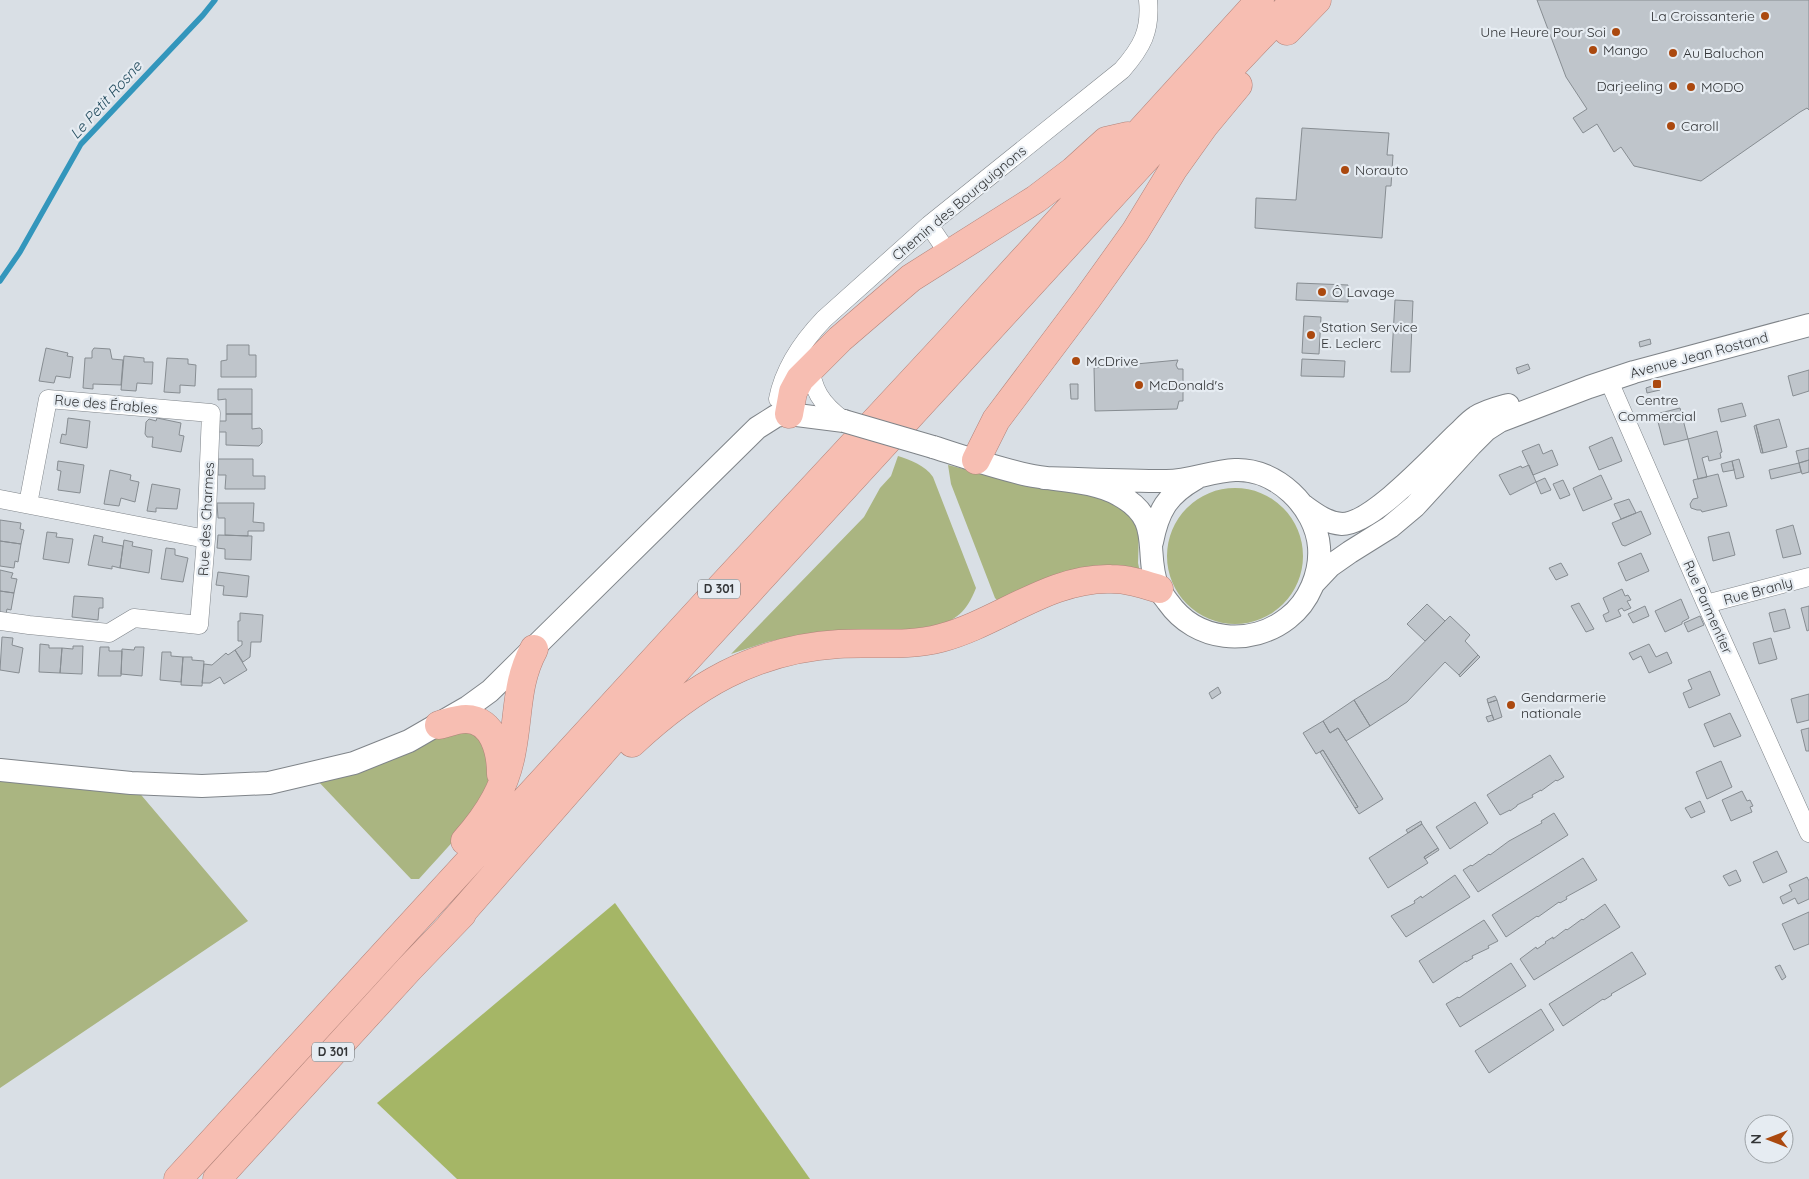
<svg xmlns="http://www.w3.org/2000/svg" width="1809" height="1179" font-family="Quicksand,sans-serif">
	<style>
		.green { fill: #aab581 }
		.forest { fill: #a5b666 }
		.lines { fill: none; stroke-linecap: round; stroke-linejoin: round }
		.stream { stroke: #3396bc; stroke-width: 5.5 }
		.building { fill: #bfc5cb; stroke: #878d92 }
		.minor-casing { stroke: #7f8489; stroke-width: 19 }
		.tertiary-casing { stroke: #7f8489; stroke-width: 24 }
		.trunk-casing { stroke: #b1837a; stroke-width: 29 }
		.minor { stroke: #fff; stroke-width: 18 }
		.tertiary { stroke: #fff; stroke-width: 22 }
		.trunk { stroke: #f7beb2; stroke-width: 28 }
		.tertiary-bridge-casing { stroke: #7f8489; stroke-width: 24; stroke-linecap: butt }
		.tertiary-bridge { stroke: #fff; stroke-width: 22 }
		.poi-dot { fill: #ab490f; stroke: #e6ecf2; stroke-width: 2 }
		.labels { text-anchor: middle; stroke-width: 4.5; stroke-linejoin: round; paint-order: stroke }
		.shield { fill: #e6ecf2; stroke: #696c6f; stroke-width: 1 }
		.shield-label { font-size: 12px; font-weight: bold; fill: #333537 }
		.poi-label { font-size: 14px; fill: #333537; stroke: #e6ecf2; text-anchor: start }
		.street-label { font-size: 14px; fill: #333537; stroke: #e6ecf2 }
		.water-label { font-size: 15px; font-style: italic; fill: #274f61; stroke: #e6ecf2 }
	</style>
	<rect width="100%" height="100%" fill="#d9dfe5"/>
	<!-- green -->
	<path class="green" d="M898,456C910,460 925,465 933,477L976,588C966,613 957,619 933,628L800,635L767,642L731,654L864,517L880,488L891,476Z
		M948,465L1000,478L1102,496L1125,506L1139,531L1138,563L1140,572L1000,603L995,598L951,484Z
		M1167 556a68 68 0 1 1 136 0a68 68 0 1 1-136 0Z
		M454,729C476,730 481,730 486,753C488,760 491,768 490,775C486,811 442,853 419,879H411L316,779Z
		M0,780L131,783L248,921L0,1088Z"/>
	<!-- forest -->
	<path class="forest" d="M615,903L810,1179H457L377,1103Z"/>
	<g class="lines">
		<!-- stream -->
		<path class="stream" d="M0,281L20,252L81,144L203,15L215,0"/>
	</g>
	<!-- building -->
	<path class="building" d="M1537,0H1809V110L1807,108L1800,112L1701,181L1634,166L1621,147L1614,152L1597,124L1583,133L1573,118L1587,109L1566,77Z
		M1302,128L1389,133L1387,155H1393L1391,186H1386L1382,238L1255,228L1256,198L1296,200Z
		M1297,283L1348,285V302L1296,300Z
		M1395,300L1413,301L1410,372H1391Z
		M1304,316L1321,317L1319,354L1302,353Z
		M1650,339L1651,344L1640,347L1639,342Z
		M227,345H249V355H256V377H221V361L227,360Z
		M46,348L68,353L67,356L73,357L70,378L56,376L54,383L39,381Z
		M94,348L110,349L112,359L123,360L121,385L93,384V389L83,388L85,358H92V351Z
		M124,356L144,358V362H153L152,384L137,383L136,391L121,390Z
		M167,358L188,359V364L196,365L195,386L180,385V393L164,392Z
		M1302,359L1345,361L1344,377L1301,376Z
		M1178,360L1176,365L1178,369H1183V401H1179L1177,409L1095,411L1094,368Z
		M1528,364L1530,369L1518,374L1516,368Z
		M1809,370V391L1793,396L1788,376Z
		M1070,384H1078V399H1071Z
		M1658,384L1660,390L1647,393L1646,388Z
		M218,389H252V414H226V399L218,400Z
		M1742,403L1746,416L1721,422L1718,409Z
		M1680,408L1688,439L1664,445L1656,414Z
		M226,414H252V429L260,428L262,430V443L259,446L226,445V432H218V421H226Z
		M68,418L90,421L87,448L60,443L62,434L66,435Z
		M157,418L181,423L179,435L184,436L181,452L152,447L153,437H147L145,434L146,422L149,419L156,421Z
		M1779,419L1787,447L1763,453L1756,425Z
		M1756,425L1763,453H1761L1754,426Z
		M1717,431L1722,452L1720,453L1721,458L1709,461L1708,456L1702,458L1707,477L1698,479L1688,439Z
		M1612,437L1622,461L1599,470L1589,447Z
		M1539,444L1543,454L1552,450L1558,465L1533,475L1522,451Z
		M1809,448V460L1799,463L1796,451Z
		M218,459H253V476H265V489H225L226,475H218Z
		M1739,459L1744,477L1736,479L1732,461Z
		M1809,460V472L1802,474L1799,463Z
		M58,461L84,465L80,493L58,490L61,471L57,470Z
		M1732,461L1734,470L1723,472L1721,464Z
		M1799,463L1801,472L1771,479L1769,470Z
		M1529,465L1536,482L1510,495L1499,475L1521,466L1522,468Z
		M110,470L131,475L130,480L139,482L135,502L121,498L119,506L104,504Z
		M1718,474L1727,506L1702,512L1701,510H1697L1691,508L1690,504L1693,499L1698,498L1693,480Z
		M1601,475L1612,499L1583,511L1573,488Z
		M1545,478L1551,490L1541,494L1536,482Z
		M1563,480L1570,495L1560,499L1553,484Z
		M152,484L180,489L177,509L156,508V512L147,511Z
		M1629,499L1636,513L1621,519L1614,504Z
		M217,503H254L253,522L264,523V531H248V536L225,535V518H218Z
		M1641,511L1651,534L1625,546L1622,545L1612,523Z
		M0,520L21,523L20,529L24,530L21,544L0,541Z
		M1793,525L1801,554L1783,558L1776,530Z
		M47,532L57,533L56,537L73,539L69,563L43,559Z
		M1729,532L1735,555L1713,561L1708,537Z
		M94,535L103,537L102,542L123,546L120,568L112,566V569L88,565Z
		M218,535L252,536L251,560L225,559V549L217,548Z
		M124,540L133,542L132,546L152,550L149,573L120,568Z
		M0,541L21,544L18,562L15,561L14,568L0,566Z
		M166,548L175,549V555L188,558L183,582L161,579Z
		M1641,553L1649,571L1626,581L1618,563Z
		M1561,563L1568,575L1556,580L1549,568Z
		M0,570L13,573L11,578L17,579L14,593L0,591Z
		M218,572L249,576L247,597L223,595L224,586L216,585Z
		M1622,589L1625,596L1628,595L1631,600L1627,601L1631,608L1624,611L1622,608L1618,610L1621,616L1606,622L1603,615L1609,612L1603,598Z
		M0,591L14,593L11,610L7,609L6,614L0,613Z
		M74,596L103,598V608H99L98,620L72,617Z
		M1681,599L1689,618L1682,622V624L1665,632L1655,611Z
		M1579,603L1594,629L1586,632L1571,606Z
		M1427,604L1445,621L1425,641L1407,624Z
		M1645,606L1649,616L1633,623L1628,614Z
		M1809,606V630L1807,631L1801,608Z
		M1785,609L1790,628L1774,632L1769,613Z
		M240,613L263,615L261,642H251L250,657L243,662L235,650L242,645V641H238V621H240Z
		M1450,616L1470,635L1465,641L1478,655L1459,675L1445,662L1407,702L1370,726L1354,700L1388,679Z
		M1700,616L1704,625L1688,632L1684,623Z
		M2,637L13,638L12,645L23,648L19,673L0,670Z
		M1771,638L1777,659L1759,664L1753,643Z
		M40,644L49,645V648H62L60,673L39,672Z
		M1649,644L1656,657L1667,652L1672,663L1649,673L1641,656L1633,660L1629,653Z
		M73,646H83L82,674L60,673L62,648L73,649Z
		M100,647H109V651H122L121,676H98Z
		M135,647H144L142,676L121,674L122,649L134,650Z
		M235,650L247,670L224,684L220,677L210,683H202L204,664L212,665L226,653L228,655Z
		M162,652H171V656L183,657L181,682L160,680Z
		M1478,655L1480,657L1460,677L1459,675Z
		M183,657H192V660L204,661L202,686L181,685Z
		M1710,671L1720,695L1689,708L1683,693L1692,689L1688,680Z
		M1218,687L1221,693L1212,699L1209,693Z
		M1809,694V720L1797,723L1791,699Z
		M1495,696L1497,700L1488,703L1487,699Z
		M1354,700L1370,726L1346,741L1338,728L1330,733L1323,721Z
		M1497,700L1502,717L1494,720L1488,703Z
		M1730,713L1741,736L1714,747L1704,724Z
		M1492,715L1494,720L1488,722L1486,717Z
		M1323,721L1330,733L1338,728L1383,799L1359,814L1355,808L1358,807L1323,750L1316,754L1303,733Z
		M1809,728V751H1806L1801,730Z
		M1323,750L1358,807L1355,808L1320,752Z
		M1550,755L1564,777L1557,781L1556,780L1541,791V790L1532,795L1533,797L1517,805V806L1510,811V810L1500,815L1487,795Z
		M1721,761L1732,787L1707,799L1696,772Z
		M1742,791L1747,801L1750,800L1753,806L1750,807L1752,812L1731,821L1722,800Z
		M1700,801L1705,812L1691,818L1685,808Z
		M1475,802L1488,823L1450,849L1436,827Z
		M1554,813L1568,835L1478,892L1463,870L1471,865L1472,866L1489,854L1490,855L1509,841L1542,823L1541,821Z
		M1421,821L1422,824L1408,833L1406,830Z
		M1422,824L1438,848L1424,857L1428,863L1388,888L1369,858Z
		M1438,848L1439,850L1425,859L1424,857Z
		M1777,851L1787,872L1763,883L1753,862Z
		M1583,858L1597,880L1566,897L1567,899L1560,903L1559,902L1538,917L1537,916L1506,937L1492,915Z
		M1736,870L1741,881L1729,886L1723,876Z
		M1455,875L1470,897L1406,937L1391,916L1415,903L1414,901L1421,896L1422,898Z
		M1807,877L1809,881V899L1798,904L1795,898L1783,904L1780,897L1792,891L1789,885Z
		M1605,904L1620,927L1534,980L1520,959L1536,947L1537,949L1546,943L1545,942L1553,937V939L1566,929L1567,930L1582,919L1583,920Z
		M1809,912V944L1794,950L1782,924Z
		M1484,920L1498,941L1488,946L1489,948L1472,956L1473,958L1466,962V961L1433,983L1419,961Z
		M1632,952L1646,974L1611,994L1612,995L1604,1000L1603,999L1563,1026L1549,1004Z
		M1511,963L1526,986L1460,1027L1446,1004L1458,997L1459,998Z
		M1780,965L1786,977L1782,980L1775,967Z
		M1541,1009L1554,1030L1489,1073L1475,1051Z"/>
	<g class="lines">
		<defs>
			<path id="minor" d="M929,225L948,253
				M808,361C814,391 819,402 844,421
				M1609,381L1706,604L1809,833
				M778,399C784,368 803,341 824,319L929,225L1122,70C1142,47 1151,31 1148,0
				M0,499L206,539
				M1706,604L1809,577
				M0,621L29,625L109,633L134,618L199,625L206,539L211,413L48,399L28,504"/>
			<path id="tertiary" d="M933,447C965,457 996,468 1028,475C1057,481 1093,480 1119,495C1165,520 1143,551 1158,588C1161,593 1165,598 1168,602C1196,642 1251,647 1288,618C1309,602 1321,573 1319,547C1316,507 1276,468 1235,470C1211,471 1188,482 1164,481C1124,481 1084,479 1044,478
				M1304,506C1315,514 1327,523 1342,524C1372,524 1433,457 1456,435C1462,430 1468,422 1476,417C1485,411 1497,408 1508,405
				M1152,542C1158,511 1167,495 1195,479
				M1313,584L1330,566L1350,552L1390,527L1415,506L1471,445L1486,430L1500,421L1589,387L1634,372L1809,325
				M0,770L131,783L202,786L269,783L354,763L409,741L468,707L490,691L757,428L776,416L789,414L844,421"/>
			<path id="trunk" d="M1287,31L1317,0
				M789,414L793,392L800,379L840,339L911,278L1036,199L1073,171L1106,141L1128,136
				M976,460L996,420L1087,299L1135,232L1174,168L1204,126L1238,85
				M439,725C447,723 457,719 466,719C494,719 501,753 501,774
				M632,743C692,687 754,649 839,644C872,642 908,647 941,638C998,623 1050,577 1111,579C1128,579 1143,584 1159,589
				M465,841C489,814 506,786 512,750C519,714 516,682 534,649
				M450,926L619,733L1185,116L1295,0
				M178,1179L707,602L954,336L1260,0
				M217,1179L409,969L462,914"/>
		</defs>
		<!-- minor casing -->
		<use href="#minor" class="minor-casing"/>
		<!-- tertiary casing -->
		<use href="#tertiary" class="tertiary-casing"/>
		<!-- trunk casing -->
		<use href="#trunk" class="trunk-casing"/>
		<!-- minor -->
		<use href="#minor" class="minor"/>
		<!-- tertiary -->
		<use href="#tertiary" class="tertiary"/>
		<!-- trunk -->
		<use href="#trunk" class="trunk"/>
		<defs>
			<path id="tertiary-bridge" d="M844,421L933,447"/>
		</defs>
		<!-- tertiary-bridge casing -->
		<use href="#tertiary-bridge" class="tertiary-bridge-casing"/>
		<!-- tertiary-bridge -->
		<use href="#tertiary-bridge" class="tertiary-bridge"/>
	</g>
	<!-- markers -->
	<g class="poi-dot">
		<circle cx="1765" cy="16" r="5"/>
		<circle cx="1616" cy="32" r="5"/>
		<circle cx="1593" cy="50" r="5"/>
		<circle cx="1673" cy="53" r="5"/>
		<circle cx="1673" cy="86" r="5"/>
		<circle cx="1691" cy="87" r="5"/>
		<circle cx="1671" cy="126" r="5"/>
		<circle cx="1345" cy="170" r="5"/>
		<circle cx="1322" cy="292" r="5"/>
		<circle cx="1311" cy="335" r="5"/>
		<circle cx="1076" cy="361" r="5"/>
		<rect x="1652" y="379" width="10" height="10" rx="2.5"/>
		<circle cx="1139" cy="385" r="5"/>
		<circle cx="1511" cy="705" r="5"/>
	</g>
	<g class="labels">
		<!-- shield labels -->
		<g class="shield">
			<rect x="698" y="579.5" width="42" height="19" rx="4"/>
			<rect x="312" y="1042.5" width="42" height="19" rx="4"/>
		</g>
		<g class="shield-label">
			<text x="719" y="593">D 301</text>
			<text x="333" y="1056">D 301</text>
		</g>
		<!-- poi labels -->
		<g class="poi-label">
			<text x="1755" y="21" text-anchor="end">La Croissanterie</text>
			<text x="1606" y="37" text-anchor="end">Une Heure Pour Soi</text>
			<text x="1603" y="55">Mango</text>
			<text x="1683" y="58">Au Baluchon</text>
			<text x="1663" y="91" text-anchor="end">Darjeeling</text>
			<text x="1701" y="92">MODO</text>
			<text x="1681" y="131">Caroll</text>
			<text x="1355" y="175">Norauto</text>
			<text x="1332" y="297">Ô Lavage</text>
			<text x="1321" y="332">Station Service<tspan x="1321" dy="16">E. Leclerc</tspan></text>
			<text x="1086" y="366">McDrive</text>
			<text x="1149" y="390">McDonald's</text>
			<text x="1657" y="405" text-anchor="middle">Centre<tspan x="1657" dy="16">Commercial</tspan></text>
			<text x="1521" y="702">Gendarmerie<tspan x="1521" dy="16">nationale</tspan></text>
		</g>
		<!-- street labels -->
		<g class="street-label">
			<text transform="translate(959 203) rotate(-40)" y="5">Chemin des Bourguignons</text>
			<text transform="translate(1699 355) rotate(-15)" y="5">Avenue Jean Rostand</text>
			<text transform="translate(106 404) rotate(5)" y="5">Rue des Érables</text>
			<text transform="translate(206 519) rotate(-87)" y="5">Rue des Charmes</text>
			<text transform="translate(1758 591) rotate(-15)" y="5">Rue Branly</text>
			<text transform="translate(1708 607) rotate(66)" y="5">Rue Parmentier</text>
		</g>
		<!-- water labels -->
		<g class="water-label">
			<text transform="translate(106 100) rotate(-48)" y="5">Le Petit Rosne</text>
		</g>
	</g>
	<!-- north arrow -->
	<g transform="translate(1769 1139) rotate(270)"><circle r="24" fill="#e6ecf2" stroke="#9ea3a7"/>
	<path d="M0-4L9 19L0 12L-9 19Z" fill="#ab490f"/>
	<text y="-8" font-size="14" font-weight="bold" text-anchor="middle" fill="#333537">N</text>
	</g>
</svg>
